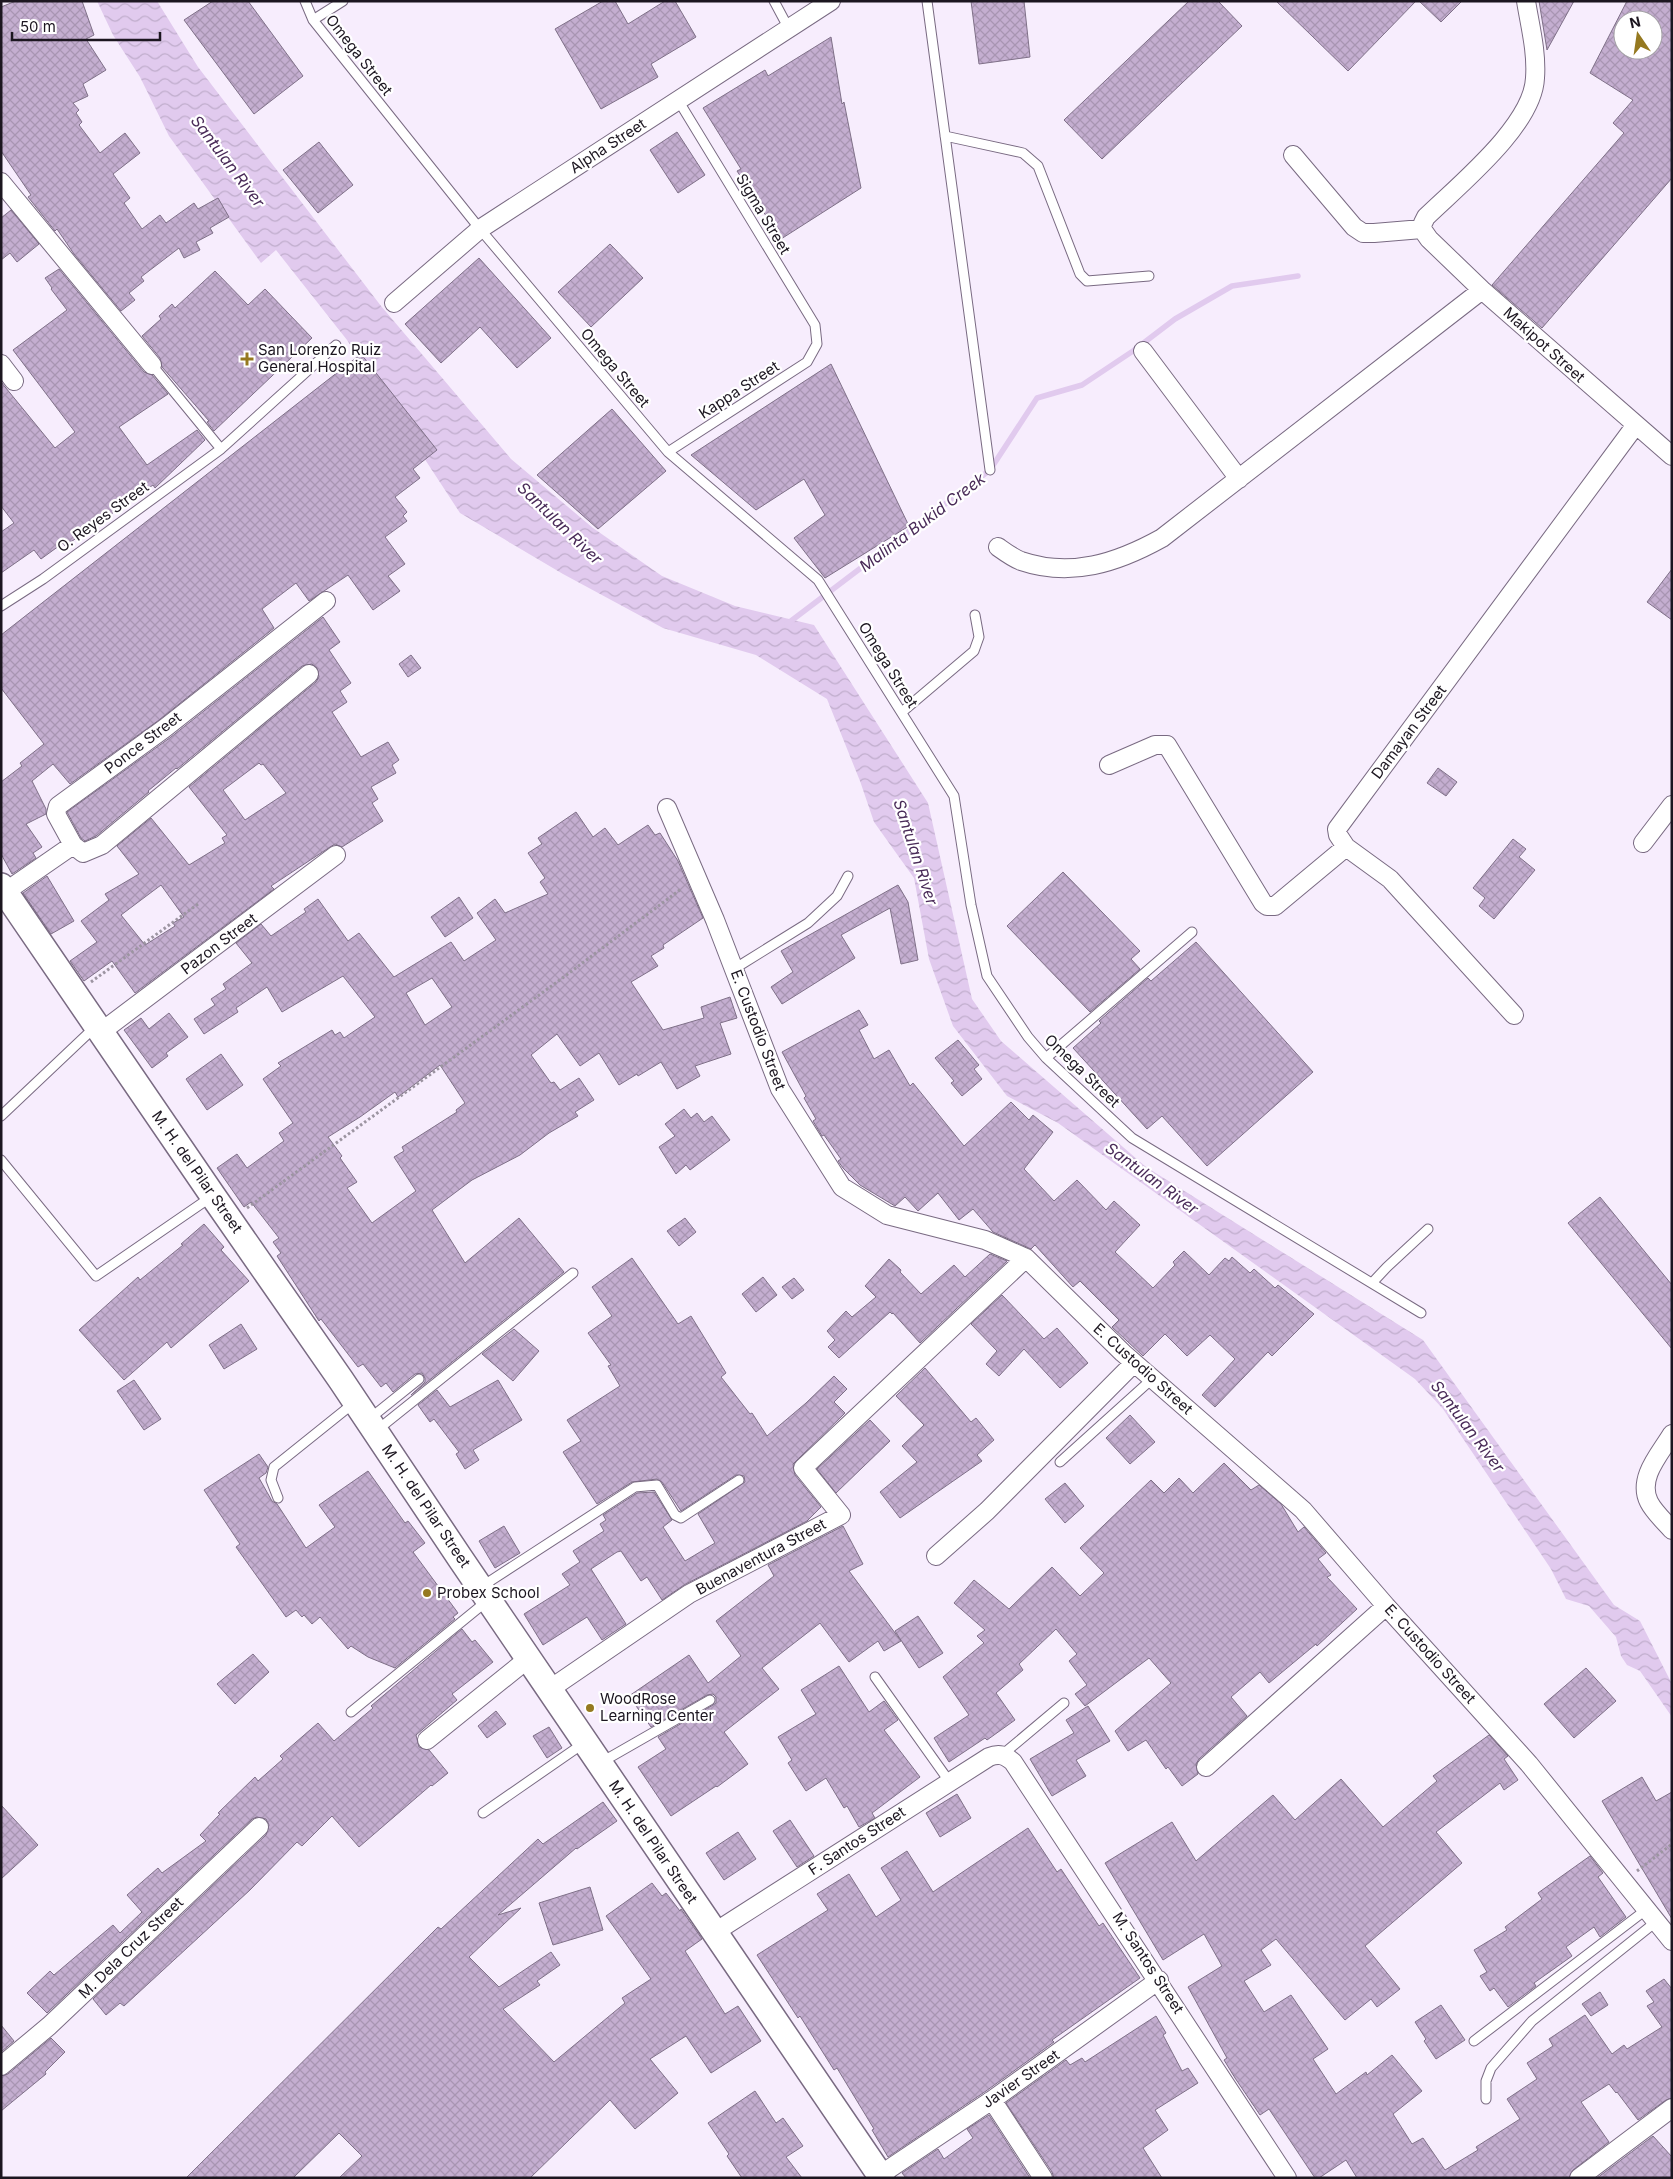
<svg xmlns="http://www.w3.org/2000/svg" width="1673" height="2179" font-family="Inter,sans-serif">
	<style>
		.water { fill: url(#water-waves) }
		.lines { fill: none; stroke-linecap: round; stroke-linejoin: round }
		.stream { stroke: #e1caee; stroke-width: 5.5 }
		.building { fill: url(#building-cross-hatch); stroke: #7f7088; fill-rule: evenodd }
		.service-casing { stroke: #796a82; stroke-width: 11 }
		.minor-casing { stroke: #796a82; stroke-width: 20 }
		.secondary-casing { stroke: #796a82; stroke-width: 28 }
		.path { stroke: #9c94a1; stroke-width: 3; stroke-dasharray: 2.5 2.5; stroke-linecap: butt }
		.service { stroke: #fff; stroke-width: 9 }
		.minor { stroke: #fff; stroke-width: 18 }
		.secondary { stroke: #fff; stroke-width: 25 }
		.poi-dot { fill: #957920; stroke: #fff; stroke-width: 2 }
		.labels { text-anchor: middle; stroke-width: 4.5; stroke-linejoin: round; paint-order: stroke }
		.street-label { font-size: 15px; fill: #1c1620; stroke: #fff }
		.poi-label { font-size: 15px; fill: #1c1620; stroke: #fff; text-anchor: start }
		.water-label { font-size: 16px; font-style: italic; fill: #492b58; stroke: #fff }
	</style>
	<defs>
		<pattern id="water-waves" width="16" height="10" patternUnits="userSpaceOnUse" patternTransform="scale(1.25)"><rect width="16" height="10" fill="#e1caee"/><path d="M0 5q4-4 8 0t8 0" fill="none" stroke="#c0adcc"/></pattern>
		<pattern id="building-cross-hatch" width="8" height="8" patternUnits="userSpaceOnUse" patternTransform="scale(1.25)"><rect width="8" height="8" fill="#c4aed0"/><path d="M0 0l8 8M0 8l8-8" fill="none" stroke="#a895b2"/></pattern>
	</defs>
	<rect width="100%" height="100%" fill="#f7edfd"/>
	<!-- water -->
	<path class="water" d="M97,1H157L198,67L381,306L511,459L593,528L662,576L735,606L814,625L928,803L972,999L1001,1041L1146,1167L1423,1340L1614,1605L1640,1621L1672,1684V1717L1640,1671L1627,1665L1621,1656L1616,1637L1589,1606L1566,1599L1551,1569L1443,1409L1415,1379L1058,1123L1007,1096L953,1026L929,959L914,878L874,822L860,781L827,699L756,655L663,628L563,574L460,513L347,340L276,250L261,263L169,136L140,77L113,35Z"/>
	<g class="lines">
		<!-- stream -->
		<path class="stream" d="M787,624L990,470L1037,398L1082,385L1133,351L1175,319L1232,286L1298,276"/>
	</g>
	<!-- building -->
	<path class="building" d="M16,1H82L94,35L86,39L106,70L83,84L88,96L73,103L79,110L76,113L82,122L79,125L100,153L125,133L140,153L113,174L130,198L124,203L142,229L160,215L166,223L194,203L198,209L218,198L229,217L210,228L213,233L196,242L200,250L184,258L179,248L141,277L144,281L129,293L135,300L121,311L74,254L57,229L55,231L28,197L31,195L1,151V7Z
		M213,1H248L303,76L254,114L184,20Z
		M603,1H615L628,24L665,1H675L696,37L651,64L658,77L601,109L555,29Z
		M971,1H1024L1030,57L979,64Z
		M1189,1H1218L1242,26L1102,159L1064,120Z
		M1276,1H1416L1348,71Z
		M1419,1H1462L1441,22Z
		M1539,1H1574L1547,50Z
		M1627,1H1672V178L1542,328L1492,285L1624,133L1613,123L1633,100L1590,73ZM1623,20H1653V50H1623Z
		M831,37L842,104L844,102L861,188L781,239L737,171L741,169L703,108L765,70L768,76Z
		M677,132L705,175L678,193L650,150Z
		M319,142L353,185L318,213L283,170Z
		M11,210L39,244L17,262L10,253L1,260V218Z
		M610,244L643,278L591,327L558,292Z
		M479,258L551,338L517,368L480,327L441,363L405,324Z
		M59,269L144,372L152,375L168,394L119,427L147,465L197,430L205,440L155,488L153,485L65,546L63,543L41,559L34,550L1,573V532L14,523L1,506V382L55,448L75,432L13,350L67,310L51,289L52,288L45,278Z
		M215,271L248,305L265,289L312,338L214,431L207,422L209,421L162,367L160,358L142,336L161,319L159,316L172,304L175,308Z
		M361,354L437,450L413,469L420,478L395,497L407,512L403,516L407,521L385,537L405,564L388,576L400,591L373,610L348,575L309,601L296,583L262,609L274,628L159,720L70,784L53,764L32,781L46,809V814L26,824L42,847L33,853L36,858L12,874L1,854V782L22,766L20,763L44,744L1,688V635Z
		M831,364L909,526L825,578L794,538L825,515L804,479L756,510L691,455Z
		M612,409L666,471L598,529L537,475Z
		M1672,569V620L1647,602Z
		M323,617L340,642L329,650L351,683L340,691L347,702L332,712L361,757L388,742L399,760L392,765L396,773L371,787L378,799L372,803L383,821L342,847L335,844L330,847L271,886L274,889L135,993L112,961L84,981L70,961L97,942L81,921L109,900L105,894L139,874L117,846L151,818L189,865L225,843L222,838L227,835L189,787L316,682L319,677L317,668L312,664L302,666L177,769L176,768L148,791L149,792L96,836L85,841L81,838L67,812L171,737ZM259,763L261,765L263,764L286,793L245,820L223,790ZM161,885L184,917L173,923L175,926L145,945L121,915Z
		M411,655L421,668L408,677L399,664Z
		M1438,768L1457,782L1446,796L1427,783Z
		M576,812L593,837L605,828L618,845L648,825L655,835L660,833L678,861L703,918L663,945L664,948L651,956L658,966L631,982L663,1030L704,1018L701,1007L730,997L737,1018L720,1023L731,1054L695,1066L700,1076L677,1089L661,1062L638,1076L637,1074L619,1085L599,1053L580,1066L557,1034L531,1055L551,1083L554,1082L560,1090L579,1078L594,1100L575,1112L578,1116L549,1133L520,1155L472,1180L432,1210L465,1263L519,1218L564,1272L411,1395L425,1382V1378L422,1373L415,1374L393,1392L386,1383L381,1387L363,1364L358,1367L321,1319L319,1321L277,1256L281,1253L273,1242L279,1238L251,1202L244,1207L217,1168L237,1154L247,1168L284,1141L279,1133L293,1123L263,1079L281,1066L278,1063L332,1030L335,1035L340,1032L344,1038L375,1017L343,976L282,1012L267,987L236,1008L238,1012L204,1034L194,1019L215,1005L211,999L226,989L223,984L252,963L236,943L261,924L271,936L306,912L304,909L318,899L348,941L359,933L394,977L451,942L464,961L496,940L477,913L495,899L505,913L548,894L540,882L545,878L528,853L542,844L538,838ZM432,978L452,1007L425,1025L406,993ZM440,1065L465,1103L456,1110L457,1112L402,1147L404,1151L394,1157L416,1191L372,1223L347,1188L357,1182L340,1158L342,1156L328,1137L360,1117L395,1092L398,1097Z
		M1513,839L1526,849L1519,857L1535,870L1494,919L1479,906L1485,898L1473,888Z
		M1063,872L1140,951L1131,959L1140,969L1090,1012L1007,926Z
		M47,876L74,921L51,934L23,893Z
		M898,885L908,902L918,960L901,964L890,908L841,935L855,958L782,1004L771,987L793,972L781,951Z
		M459,897L473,918L445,937L431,917Z
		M1196,942L1313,1072L1207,1166L1162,1116L1147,1129L1073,1048L1101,1023L1099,1021L1148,978L1151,981Z
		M859,1010L868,1025L859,1030L874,1059L889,1050L910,1086L913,1083L964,1146L1011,1102L1029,1120L1033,1115L1053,1132L1024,1169L1054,1201L1077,1180L1106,1210L1114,1201L1140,1225L1115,1252L1153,1288L1175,1265L1173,1262L1184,1251L1209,1275L1225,1258L1229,1261L1232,1257L1250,1273L1254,1269L1275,1288L1278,1285L1314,1314L1272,1356L1268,1352L1215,1407L1202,1395L1235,1359L1210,1335L1187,1356L1165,1334L1143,1356L1112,1327L1119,1320L1080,1281L1073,1287L1035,1245L1031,1249L993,1232L973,1209L959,1220L938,1193L918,1211L905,1197L895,1206L860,1185L843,1168L838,1161L841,1159L824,1135L822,1136L813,1121L816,1119L804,1098L806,1096L782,1052Z
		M169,1013L188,1037L166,1053L168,1056L152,1068L124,1030L141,1018L149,1029Z
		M958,1040L979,1065L974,1069L982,1079L962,1096L951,1083L954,1081L935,1058Z
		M221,1054L243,1085L207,1110L186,1079Z
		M684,1109L691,1118L697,1113L704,1122L712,1116L730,1140L690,1170L686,1165L676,1174L659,1147L675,1136L665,1124Z
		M1600,1197L1672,1285V1349L1568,1223Z
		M685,1218L696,1232L679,1246L667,1231Z
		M204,1224L224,1247L221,1250L249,1281L171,1348L167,1342L124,1380L79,1330L138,1277L140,1280L183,1245L181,1244Z
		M990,1254L1007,1261L920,1343L893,1313L892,1314L890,1312L839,1358L828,1347L835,1340L827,1331L846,1311L852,1317L876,1297L865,1286L889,1259L901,1270L900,1272L921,1294L954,1265L965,1277Z
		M632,1258L678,1324L691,1316L726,1373L721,1377L750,1414L752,1413L767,1436L806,1403L834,1376L847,1389L834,1402L845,1413L793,1464L795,1475L821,1507L807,1521L684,1585L662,1600L647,1577L641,1581L621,1551L617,1552L591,1569L626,1624L602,1640L587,1617L543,1645L524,1614L570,1585L562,1574L580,1562L573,1551L604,1531L600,1524L606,1520L603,1515L637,1493L654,1492L672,1520L663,1527L685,1561L715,1543L698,1514L745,1482L744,1476L736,1475L681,1511L662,1482L657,1479L632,1482L597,1504L563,1452L581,1441L567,1420L620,1386L608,1366L611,1365L588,1333L612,1316L592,1287Z
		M763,1277L777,1295L756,1312L742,1294Z
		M794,1278L804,1290L792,1299L782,1287Z
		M1002,1295L1044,1339L1057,1328L1088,1363L1060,1388L1024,1349L999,1376L986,1364L997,1351L971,1324Z
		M241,1324L257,1349L224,1369L209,1345Z
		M514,1329L539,1351L513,1381L482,1354Z
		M925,1368L971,1422L976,1418L994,1440L977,1455L982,1461L900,1518L880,1492L917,1462L902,1446L924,1425L896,1396Z
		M134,1380L161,1419L144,1430L117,1391Z
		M498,1380L522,1420L473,1450L479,1460L465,1469L456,1454L459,1452L434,1419L430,1422L418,1405L437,1390L450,1407Z
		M1130,1415L1155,1442L1130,1464L1106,1438Z
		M870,1420L890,1441L836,1493L817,1469Z
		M259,1454L268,1467L266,1473L259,1478L272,1501L277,1504L306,1548L335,1527L319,1505L368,1471L405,1523L408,1521L425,1543L413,1552L458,1613L453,1617L455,1619L395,1668L368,1657L351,1646L348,1649L320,1617L312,1624L304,1615L302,1617L296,1610L286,1617L236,1547L240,1544L204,1490Z
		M1224,1463L1251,1490L1259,1485L1281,1504L1298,1532L1304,1527L1326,1553L1318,1559L1331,1575L1327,1577L1357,1609L1317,1646L1316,1644L1269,1683L1260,1672L1231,1697L1247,1716L1199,1759L1196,1764L1198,1774L1182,1786L1168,1767L1166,1769L1146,1740L1128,1751L1115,1731L1171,1683L1149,1658L1085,1706L1075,1694L1087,1685L1069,1661L1077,1654L1056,1629L1019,1664L1023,1670L996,1693L1015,1720L987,1740L985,1738L949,1762L934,1738L969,1715L943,1677L984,1643L977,1636L985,1630L954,1603L974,1580L1009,1609L1052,1567L1080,1596L1104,1573L1080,1548L1151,1480L1164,1493L1179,1478L1193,1493Z
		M1065,1483L1084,1506L1065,1523L1045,1499Z
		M504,1526L520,1553L495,1568L479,1541Z
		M843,1526L863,1564L849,1571L901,1641L884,1651L878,1641L849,1662L820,1623L762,1668L779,1689L724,1732L748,1764L717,1787L716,1786L671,1816L638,1767L666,1749L658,1737L713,1705L716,1703V1697L713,1694L707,1695L651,1727L629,1696L689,1655L708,1683L741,1656L716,1621L774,1576L768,1565Z
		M918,1616L943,1653L919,1668L895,1631Z
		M462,1629L472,1642L475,1640L493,1662L452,1694L457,1700L416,1735L419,1747L429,1750L448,1773L432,1786L431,1785L359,1847L332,1816L302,1846L297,1842L250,1890L124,2006L120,2003L106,2015L93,1999L266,1835L269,1825L266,1819L257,1817L252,1819L47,2013L27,1993L50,1971L54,1975L113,1925L120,1933L142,1912L127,1895L158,1868L162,1873L206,1841L200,1835L220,1814L218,1813L255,1777L258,1781L283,1759L280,1756L318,1723L334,1741L373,1708L371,1706Z
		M253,1654L269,1672L235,1704L217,1684Z
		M839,1666L869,1712L884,1701L898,1720L884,1730L920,1777L872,1813L875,1818L859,1827L847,1806L844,1808L826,1778L806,1791L788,1763L792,1760L778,1737L816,1714L801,1690Z
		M1586,1668L1616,1701L1574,1738L1544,1704Z
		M1088,1706L1110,1741L1076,1760L1086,1776L1052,1796L1030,1759L1074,1733L1066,1720Z
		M496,1711L506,1724L487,1738L478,1726Z
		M549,1727L562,1748L547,1758L533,1736Z
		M1489,1735L1508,1756L1504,1759L1518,1780L1504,1790L1500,1783L1436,1832L1462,1863L1365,1946L1400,1989L1377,2007L1371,1999L1345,2020L1276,1939L1261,1950L1271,1965L1244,1981L1264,2012L1291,1995L1328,2049L1313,2059L1336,2094L1366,2072L1367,2075L1392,2055L1422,2091L1393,2114L1412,2144L1423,2138L1445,2170L1478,2150L1476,2147L1520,2119L1507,2099L1537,2079L1527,2063L1553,2046L1549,2039L1585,2015L1612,2054L1624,2045L1627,2049L1662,2027L1647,2006L1654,2002L1646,1991L1664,1979L1672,1989V2098L1666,2100L1638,2120L1617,2092L1616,2093L1609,2084L1581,2102L1609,2142L1573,2170L1569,2178H1357L1346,2160L1319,2178H1315L1269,2109L1260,2115L1235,2078L1224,2060L1227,2058L1188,1987L1222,1966L1204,1934L1163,1960L1105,1863L1172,1822L1196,1861L1273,1795L1295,1820L1341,1779L1383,1827L1437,1781L1433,1776Z
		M1642,1777L1656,1801L1672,1792V1919L1602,1801Z
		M957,1794L971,1818L940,1837L926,1813Z
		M603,1802L617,1821L577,1849L576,1848L498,1915L521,1908L469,1957L499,1987L551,1952L560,1965L537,1981L540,1985L503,2009L554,2062L625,2003L622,1998L651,1979L606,1916L652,1883L662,1896L666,1893L680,1911L681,1909L702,1939L685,1951L725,2014L738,2006L761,2041L711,2073L686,2036L650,2059L678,2093L635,2129L610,2100L530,2178H339L362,2156L339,2133L293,2178H186L438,1927L441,1929L538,1839L543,1844Z
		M1,1805L38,1845L1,1879Z
		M790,1820L814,1856L797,1867L773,1831Z
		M1028,1828L1057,1872L1061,1869L1099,1926L1103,1923L1140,1978L1052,2040L1054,2042L986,2091L888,2157L872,2130L874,2129L837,2068L834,2070L800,2016L798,2018L757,1955L828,1910L817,1894L849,1874L876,1917L901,1900L881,1868L907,1851L933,1892Z
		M738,1832L756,1859L724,1880L706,1853Z
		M1590,1856L1603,1873L1598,1877L1626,1917L1600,1937L1594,1927L1566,1947L1572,1956L1534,1983L1536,1986L1508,2007L1494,1988L1490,1991L1480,1976L1487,1972L1474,1950L1507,1930L1505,1927L1542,1899L1538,1893Z
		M590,1887L603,1930L553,1945L539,1903Z
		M1600,1992L1608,2005L1591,2016L1582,2004Z
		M1441,2005L1465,2040L1436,2059L1424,2041L1426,2039L1415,2022Z
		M1156,2016L1166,2033L1163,2035L1182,2071L1188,2068L1198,2083L1155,2110L1168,2130L1143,2148L1162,2178H1054L1052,2172L1006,2103L1066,2060L1070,2065L1082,2058L1085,2062Z
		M1,2025L14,2041L1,2052Z
		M51,2038L65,2052L45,2072L46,2074L1,2111V2076L8,2074Z
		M755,2091L776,2123L783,2118L803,2146L786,2157L802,2178H742L727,2156L729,2154L708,2123Z
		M989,2115L1030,2178H906L902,2173L938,2149L944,2159L973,2138L967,2129Z
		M1653,2136L1672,2157V2178H1597Z"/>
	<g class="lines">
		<defs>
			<path id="service" d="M305,1L313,20L480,229L668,452L818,580L954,796L971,905L987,976L1028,1037L1046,1058L1132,1138L1421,1313
				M774,1L789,29
				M927,1L990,470
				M313,20L343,1
				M945,136L1023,153L1038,166L1080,274L1087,281L1149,276
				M152,365L221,449
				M668,452L807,362L817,344L815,325L678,100
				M1,606L43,579L221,449L336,345
				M902,712L974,651L979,637L975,615
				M734,969L808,923L837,896L848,876
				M1046,1058L1192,932
				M1,1116L95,1027
				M1,1160L96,1276L211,1197
				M1372,1283L1387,1267L1428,1229
				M368,1420L419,1379
				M376,1431L573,1273
				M1060,1462L1152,1379
				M278,1498L271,1480L274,1467L355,1402
				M481,1587L635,1487L657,1485L675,1515L681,1518L739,1480
				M875,1677L949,1781
				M351,1712L487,1601
				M1002,1755L1064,1703
				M600,1763L710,1700
				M483,1813L584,1743
				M1474,2041L1647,1909
				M1486,2099V2081L1491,2068L1532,2021L1657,1921"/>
			<path id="minor" d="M1293,155L1354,227L1363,233H1374L1422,229
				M1,182L152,365
				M1422,229L1429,239L1482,290L1672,456
				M1422,229L1423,223L1426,217C1460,184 1533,125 1535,78C1537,52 1530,26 1526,1
				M394,303L480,229L831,1
				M1143,351L1239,479
				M1,364L14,381
				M998,547C1005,552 1013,558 1021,561C1071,578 1117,563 1162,538L1482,290
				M1109,765L1155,745H1167L1263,903L1267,906H1275L1346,847
				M667,808L715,920L780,1089L842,1187L887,1215L985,1240L1026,1258L1123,1353L1303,1510L1386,1606L1529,1764L1672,1941
				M1643,843L1672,805
				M73,845L83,853L102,845L309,674
				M5,892L73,845L56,814L58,806L165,728L326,601
				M1514,1015L1390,879L1346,847L1338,835L1337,829L1635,426
				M101,1032L336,855
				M1672,1434C1660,1454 1637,1478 1649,1502C1654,1512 1665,1522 1672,1530
				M936,1556L987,1511L1134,1363
				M550,1689L689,1594L841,1515L803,1468L1026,1258
				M427,1740L529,1658
				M1206,1767L1386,1606
				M715,1932L989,1757C999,1753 1005,1755 1013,1762L1287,2178
				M1,2066L49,2026L259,1827
				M992,2100L1043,2178
				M880,2175L992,2100L1159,1980
				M1579,2178L1672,2108"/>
			<path id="secondary" d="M1,886L213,1196L341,1380L460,1558L882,2178"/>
		</defs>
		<!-- service casing -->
		<use href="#service" class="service-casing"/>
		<!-- minor casing -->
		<use href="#minor" class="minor-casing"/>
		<!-- secondary casing -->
		<use href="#secondary" class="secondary-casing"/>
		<!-- path -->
		<path class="path" d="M91,982L198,904
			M247,1208L557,982L681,889
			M1637,1871L1672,1844"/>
		<!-- service -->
		<use href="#service" class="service"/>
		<!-- minor -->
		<use href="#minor" class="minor"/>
		<!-- secondary -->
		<use href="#secondary" class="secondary"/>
	</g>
	<!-- markers -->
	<g class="poi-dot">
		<path d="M244.5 351.5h5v5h5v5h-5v5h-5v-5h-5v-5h5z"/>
		<circle cx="427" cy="1593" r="5"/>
		<circle cx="590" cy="1708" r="5"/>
	</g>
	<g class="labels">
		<!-- street labels -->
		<g class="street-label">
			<text transform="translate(359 55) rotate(52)" y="5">Omega Street</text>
			<text transform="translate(608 146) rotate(-33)" y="5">Alpha Street</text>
			<text transform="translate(763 214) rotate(59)" y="5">Sigma Street</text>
			<text transform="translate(1544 345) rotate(42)" y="5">Makipot Street</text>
			<text transform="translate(615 368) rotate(50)" y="5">Omega Street</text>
			<text transform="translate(739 390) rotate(-33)" y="5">Kappa Street</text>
			<text transform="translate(103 517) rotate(-36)" y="5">O. Reyes Street</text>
			<text transform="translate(888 665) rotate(58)" y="5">Omega Street</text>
			<text transform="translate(1409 732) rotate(-53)" y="5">Damayan Street</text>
			<text transform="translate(143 743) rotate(-37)" y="5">Ponce Street</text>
			<text transform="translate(219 944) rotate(-37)" y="5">Pazon Street</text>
			<text transform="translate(758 1030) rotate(69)" y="5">E. Custodio Street</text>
			<text transform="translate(1082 1071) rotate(44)" y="5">Omega Street</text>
			<text transform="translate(197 1172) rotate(55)" y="5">M. H. del Pilar Street</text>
			<text transform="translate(1143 1369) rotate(42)" y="5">E. Custodio Street</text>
			<text transform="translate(426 1506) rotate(56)" y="5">M. H. del Pilar Street</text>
			<text transform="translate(761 1557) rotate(-28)" y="5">Buenaventura Street</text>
			<text transform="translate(1430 1654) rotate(48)" y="5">E. Custodio Street</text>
			<text transform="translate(857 1841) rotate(-33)" y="5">F. Santos Street</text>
			<text transform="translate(653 1842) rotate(56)" y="5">M. H. del Pilar Street</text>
			<text transform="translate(131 1948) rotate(-44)" y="5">M. Dela Cruz Street</text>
			<text transform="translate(1148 1963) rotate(57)" y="5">M. Santos Street</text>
			<text transform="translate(1021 2079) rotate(-35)" y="5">Javier Street</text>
		</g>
		<!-- poi labels -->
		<g class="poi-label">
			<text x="258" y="355">San Lorenzo Ruiz<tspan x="258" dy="17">General Hospital</tspan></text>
			<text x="437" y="1598">Probex School</text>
			<text x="600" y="1704">WoodRose<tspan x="600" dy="17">Learning Center</tspan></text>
		</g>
		<!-- water labels -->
		<g class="water-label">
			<text transform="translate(228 161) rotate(53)" y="6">Santulan River</text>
			<text transform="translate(922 522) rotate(-37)" y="6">Malinta Bukid Creek</text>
			<text transform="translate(560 523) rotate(44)" y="6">Santulan River</text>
			<text transform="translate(916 852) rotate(72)" y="6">Santulan River</text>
			<text transform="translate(1152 1178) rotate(36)" y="6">Santulan River</text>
			<text transform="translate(1468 1426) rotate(53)" y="6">Santulan River</text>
		</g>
	</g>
	<!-- border -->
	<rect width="1673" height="2179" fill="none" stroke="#1c1620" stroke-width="5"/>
	<!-- north arrow -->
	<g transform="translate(1638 35) rotate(347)"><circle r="24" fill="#ffffff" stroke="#a4a2a6"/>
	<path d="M0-4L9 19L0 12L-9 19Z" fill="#957920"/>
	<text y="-8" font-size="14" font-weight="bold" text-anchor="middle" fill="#1c1620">N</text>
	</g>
	<!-- scale -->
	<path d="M12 32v8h148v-8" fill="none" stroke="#1c1620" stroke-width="2.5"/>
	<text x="20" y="32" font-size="15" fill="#1c1620" stroke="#ffffff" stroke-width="4" paint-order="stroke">50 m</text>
</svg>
